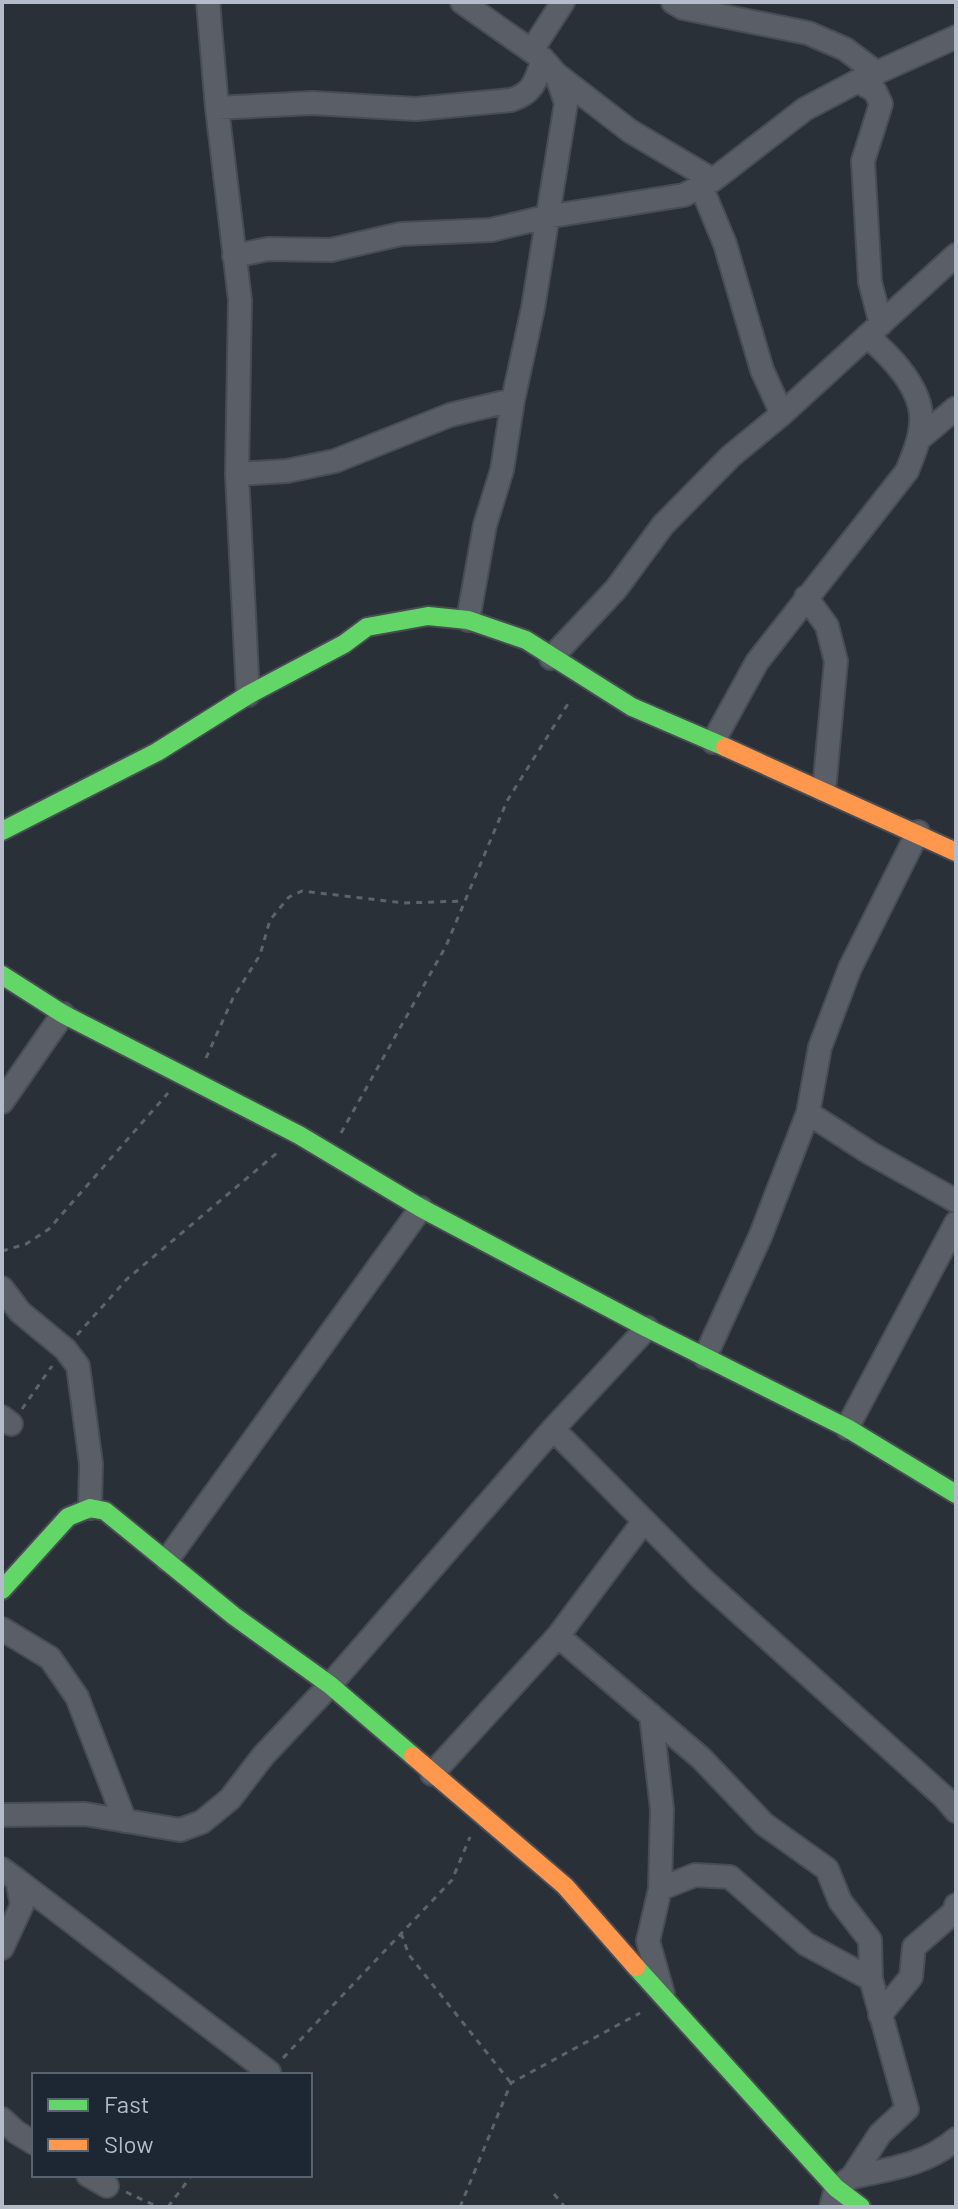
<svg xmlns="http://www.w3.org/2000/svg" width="958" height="2209" font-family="Barlow,sans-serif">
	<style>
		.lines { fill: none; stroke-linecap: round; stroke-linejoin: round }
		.street-casing { stroke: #484c53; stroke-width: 26 }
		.fast-casing { stroke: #484c53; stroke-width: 22 }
		.slow-casing { stroke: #484c53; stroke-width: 22 }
		.path { stroke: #5d636a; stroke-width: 3; stroke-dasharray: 6 6; stroke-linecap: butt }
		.street { stroke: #5a5e66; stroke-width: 22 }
		.fast { stroke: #63d668; stroke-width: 18 }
		.slow { stroke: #ff974d; stroke-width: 18 }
	</style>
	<rect width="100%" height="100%" fill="#2a3038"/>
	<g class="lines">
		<defs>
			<path id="street" d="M208,2L217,108L240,300L237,474L248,695
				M462,2L543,59L556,74L566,103L533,308L513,400L502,470L485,525L468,620
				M673,2L683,8L808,33L845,49L877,73
				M532,50L563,2
				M556,74L630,131L713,180
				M858,81L875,91L881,104L863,161L870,282L881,324
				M217,108L312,103L416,109L511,100C534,93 536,80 543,59
				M701,186L725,244L762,370L782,414
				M234,256L268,249L331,250L401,234L491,230L546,217L684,195L713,180L805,109L858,81L956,37
				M919,439L956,408
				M237,474L287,471L335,461L450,415L513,400
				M806,597L827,626L836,661L824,790
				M551,658L616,589L663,525L731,456L782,414L956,255
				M713,742L757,662L907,471C913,456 920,440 921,423C924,390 891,356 867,336
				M2,1102L63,1014
				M808,1113L870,1153L956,1201
				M2,1288L20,1312L65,1349L78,1366L91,1464L90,1508
				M705,1357L760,1237L808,1113L820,1047L850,968L918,832
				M2,1417L11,1424
				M847,1428L956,1223
				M553,1429L701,1578L944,1797L956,1811
				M167,1560L421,1208
				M2,1629L50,1658L77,1697L125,1821
				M558,1636L701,1758L764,1824L827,1869L840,1901L870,1940L871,1979L907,2109L880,2134L852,2177L836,2188L831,2207
				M651,1715L662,1809L660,1889L648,1941L663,1994
				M432,1774L558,1636L644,1521
				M2,1815L85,1814L180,1830L202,1822L230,1799L263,1756L330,1685L553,1429L647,1328
				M2,1869L17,1880L22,1905L2,1948
				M17,1880L269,2072
				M660,1889L695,1875L730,1877L806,1944L871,1979
				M880,2015L911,1977L914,1947L954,1912L956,1905
				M2,2119L16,2132L34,2143
				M88,2175L107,2186
				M852,2177C889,2169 926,2165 956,2139"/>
			<path id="fast" d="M2,831L157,752L248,695L344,644L367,627L428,616L468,620L526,640L632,707L725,747
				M2,975L63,1014L299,1135L421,1208L647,1328L847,1428L956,1494
				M2,1590L68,1517L90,1508L105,1511L234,1616L330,1685L413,1756
				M636,1967L836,2188L861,2207"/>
			<path id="slow" d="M725,747L956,852
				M413,1756L565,1886L636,1967"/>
		</defs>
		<!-- street casing -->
		<use href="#street" class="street-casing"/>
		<!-- fast casing -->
		<use href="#fast" class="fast-casing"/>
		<!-- slow casing -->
		<use href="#slow" class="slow-casing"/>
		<!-- path -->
		<path class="path" d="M206,1058L233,998L260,955L270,920L289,897L302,891L404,903L464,901
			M341,1133L446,946L507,801L571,699
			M2,1251L26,1244L49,1229L168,1093
			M77,1335L127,1279L278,1152
			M22,1409L52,1366
			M401,1933L409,1955L511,2083
			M283,2058L452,1880L470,1837
			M126,2192L158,2207
			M554,2194L565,2207
			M168,2207L192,2175
			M460,2207L511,2083L640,2013"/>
		<!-- street -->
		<use href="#street" class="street"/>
		<!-- fast -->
		<use href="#fast" class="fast"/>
		<!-- slow -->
		<use href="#slow" class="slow"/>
	</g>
	<!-- border -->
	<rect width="958" height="2209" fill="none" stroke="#b4bcc9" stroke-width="8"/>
	<!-- legend -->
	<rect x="32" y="2073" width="280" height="104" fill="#1d2633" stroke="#59626f" stroke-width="2"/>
	<rect x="48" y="2099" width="40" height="12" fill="#63d668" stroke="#59626f" stroke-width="2"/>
	<text x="104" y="2113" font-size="24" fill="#b4bcc9">Fast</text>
	<rect x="48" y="2139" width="40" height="12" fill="#ff974d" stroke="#59626f" stroke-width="2"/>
	<text x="104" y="2153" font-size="24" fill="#b4bcc9">Slow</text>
</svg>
